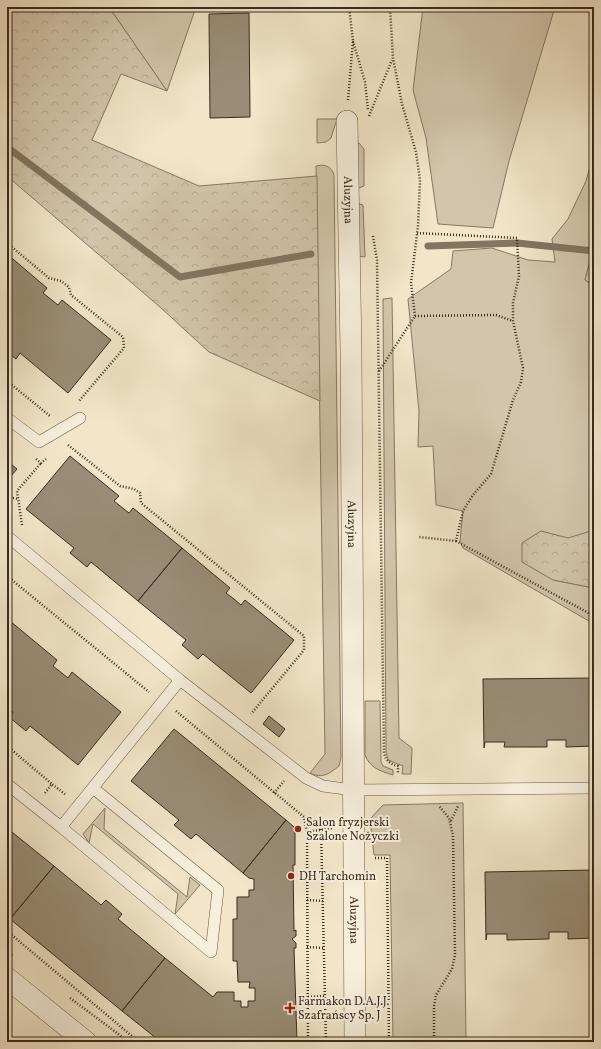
<svg xmlns="http://www.w3.org/2000/svg" width="601" height="1049" font-family="Vollkorn,serif">
	<style>
		.green { fill: #d3c5ac; stroke: #867864 }
		.forest { fill: url(#forest-crowns); stroke: #867864 }
		.lines { fill: none; stroke-linecap: round; stroke-linejoin: round }
		.stream { stroke: #837560; stroke-width: 7 }
		.building { fill: #9a8c76; stroke: #3a2b1c }
		.lane-casing { stroke: #685a47; stroke-width: 12 }
		.street-casing { stroke: #685a47; stroke-width: 22 }
		.path { stroke: #3a2b1c; stroke-width: 2.5; stroke-dasharray: 1 2; stroke-linecap: butt }
		.lane { stroke: #f7eedc; stroke-width: 11 }
		.street { stroke: #f7eedc; stroke-width: 21 }
		.poi-dot { fill: #8f2418; stroke: #f7eedc; stroke-width: 1.5 }
		.labels { text-anchor: middle; stroke-width: 4; stroke-linejoin: round; paint-order: stroke }
		.street-label { font-size: 12px; fill: #3a2b1c; stroke: #f7eedc }
		.poi-label { font-size: 12px; fill: #3a2b1c; stroke: #f7eedc; text-anchor: start }
	</style>
	<defs>
		<pattern id="forest-crowns" width="20" height="18" patternUnits="userSpaceOnUse"><rect width="20" height="18" fill="#d3c5ac"/><path d="M2 6a3 3 0 1 1 6 0M12 15a3 3 0 1 1 6 0" fill="none" stroke="#b6a993"/></pattern>
	</defs>
	<rect width="100%" height="100%" fill="#f2e5c9"/>
	<filter id="stains"><feTurbulence type="fractalNoise" baseFrequency=".005" numOctaves="4"/><feColorMatrix values="0 0 0 0 .2 0 0 0 0 .09 0 0 0 0 .02 0 0 0 .5 -.17"/></filter>
	<radialGradient id="worn" r=".72"><stop offset=".6" stop-color="#630" stop-opacity="0"/><stop offset="1" stop-color="#630" stop-opacity=".3"/></radialGradient>
	<!-- green -->
	<path class="green" d="M109,7H196L167,91Z
		M423,7H555L509,161L493,228L438,224L426,138L413,90Z
		M317,119H337L331,138L326,142L317,143Z
		M354,143H359L364,149V186L356,189Z
		M594,153V245L585,280L594,286V530L568,539L541,531L553,580L594,588V624L463,548L460,541L463,511L436,505L433,446L418,447L419,411L408,299L451,269L453,251L492,248L528,260L555,262L552,239L568,219L586,181Z
		M322,165C329,166 332,169 334,175L341,758L339,766C329,774 322,779 310,773L325,754L316,166Z
		M356,203L363,205L365,257L358,256Z
		M392,298L399,738L412,748L411,774H402L403,766L388,760L386,752L383,299Z
		M365,701H380L381,762L383,766L393,770V775C380,771 370,768 365,755Z
		M463,803L466,1042H393L390,855H374L370,819L383,805Z
		M105,808L104,829L187,897L190,877L200,885L175,914L178,894L93,824L89,843L83,834Z"/>
	<!-- forest -->
	<path class="forest" d="M7,7H109L167,91L121,74L92,140L199,186L317,176L320,401L209,352L160,307L7,176Z
		M594,245V286L585,280Z
		M594,530V588L553,580L522,562V543L541,531L568,538Z"/>
	<g class="lines">
		<!-- stream -->
		<path class="stream" d="M7,147L180,277L311,254
			M428,246L517,243L594,251"/>
	</g>
	<!-- building -->
	<path class="building" d="M249,13L250,117L210,118L209,14Z
		M7,254L47,288L43,293L58,305L62,300L111,340L68,393L20,353L16,359L7,352Z
		M70,456L119,496L114,501L129,513L133,508L182,548L138,601L91,562L87,567L70,553L74,548L26,509Z
		M7,461L17,469L11,476L7,472Z
		M182,548L230,588L226,593L234,599L241,605L245,600L294,640L251,693L203,654L198,659L182,645L186,640L138,601Z
		M10,621L57,660L53,666L68,678L72,672L121,712L78,765L30,726L26,731L9,717L13,712L7,707V624Z
		M594,678V746L566,747V740H547V747H504L505,742H485L484,748L483,679Z
		M269,716L285,729L279,737L263,724Z
		M174,729L286,820L243,873L196,834L191,839L174,825L179,820L131,781Z
		M286,820L294,827L295,834V865H293L294,931L296,930V936L292,939L296,943V948H294L297,1042H161L122,1011L165,958L213,997L217,992H234V1001H241V1007H248V1001H255V988H249L250,982H238L237,961H233V919H237V897H249V890H254V879L249,878L243,873Z
		M7,828L54,866L10,919L7,916Z
		M54,866L101,905L106,900L122,914L118,919L165,958L122,1011L10,919Z
		M594,870V938L568,939V932H549V939L507,940V934H487L486,940L485,872Z"/>
	<g class="lines">
		<defs>
			<path id="lane" d="M7,418L39,442L80,418
				M7,536L180,680L306,778L323,786L353,790L594,788
				M7,784L61,827L180,680
				M61,827L211,952L218,890L93,788"/>
			<g id="street">
				<path id="s1" d="M347,121L351,351L355,1042"/>
				<path d="M7,978L86,1042"/>
			</g>
		</defs>
		<!-- lane casing -->
		<use href="#lane" class="lane-casing"/>
		<!-- street casing -->
		<use href="#street" class="street-casing"/>
		<!-- path -->
		<path class="path" d="M353,41L365,82L368,110
			M348,100L353,41L349,7
			M369,116L392,60
			M417,233L517,238L519,276L513,303V321L523,368L521,382L513,400L491,474L473,495L463,511L456,541L419,537
			M373,236L377,260L384,753C386,761 390,764 398,766V773
			M7,243L49,278L61,281L69,287L71,295L123,337L124,348L79,401
			M415,316L496,315L513,321
			M379,371L415,316L411,283L418,226L420,180L416,152L402,104L393,58L390,7
			M7,381L50,416
			M68,445L120,486L134,489L140,493L141,503L304,636V650L251,714
			M36,459L41,463L46,459
			M7,497L18,499
			M22,525L17,491L41,463
			M456,541L594,616
			M7,576L149,692
			M176,711L304,817L307,832
			M7,746L52,784
			M45,793L52,784L66,795
			M274,793L284,781
			M451,821L458,806
			M321,829L326,1042
			M375,858H387L389,1042
			M307,900L323,901
			M7,931L139,1042
			M307,947L324,948
			M7,951L13,956
			M308,997L325,996
			M70,998L129,1042
			M308,1042L307,832L332,828
			M434,1042V1006L436,995L452,969L455,955L453,836L449,818L439,806"/>
		<!-- lane -->
		<use href="#lane" class="lane"/>
		<!-- street -->
		<use href="#street" class="street"/>
	</g>
	<!-- markers -->
	<g class="poi-dot">
		<circle cx="298" cy="829" r="4"/>
		<circle cx="291" cy="876" r="4"/>
		<path d="M288 1002h4v4h4v4h-4v4h-4v-4h-4v-4h4z"/>
	</g>
	<g class="labels">
		<!-- street labels -->
		<g class="street-label">
			<text dy="4" stroke="none"><textPath href="#s1" startOffset="79">Aluzyjna</textPath></text>
			<text dy="4" stroke="none"><textPath href="#s1" startOffset="403">Aluzyjna</textPath></text>
			<text dy="4" stroke="none"><textPath href="#s1" startOffset="799">Aluzyjna</textPath></text>
		</g>
		<!-- poi labels -->
		<g class="poi-label">
			<text x="306" y="826">Salon fryzjerski<tspan x="306" dy="14">Szalone Nożyczki</tspan></text>
			<text x="299" y="880">DH Tarchomin</text>
			<text x="298" y="1005">Farmakon D.A.J.J.<tspan x="298" dy="14">Szafrańscy Sp. J</tspan></text>
		</g>
	</g>
	<!-- margin -->
	<rect width="601" height="1049" fill="none" stroke="#f2e5c9" stroke-width="24"/>
	<rect x="8" y="8" width="585" height="1033" fill="none" stroke="#3a2b1c" stroke-width="2"/>
	<rect x="12" y="12" width="577" height="1025" fill="none" stroke="#3a2b1c"/>
	<rect width="100%" height="100%" filter="url(#stains)"/>
	<rect width="100%" height="100%" fill="url(#worn)"/>
</svg>
